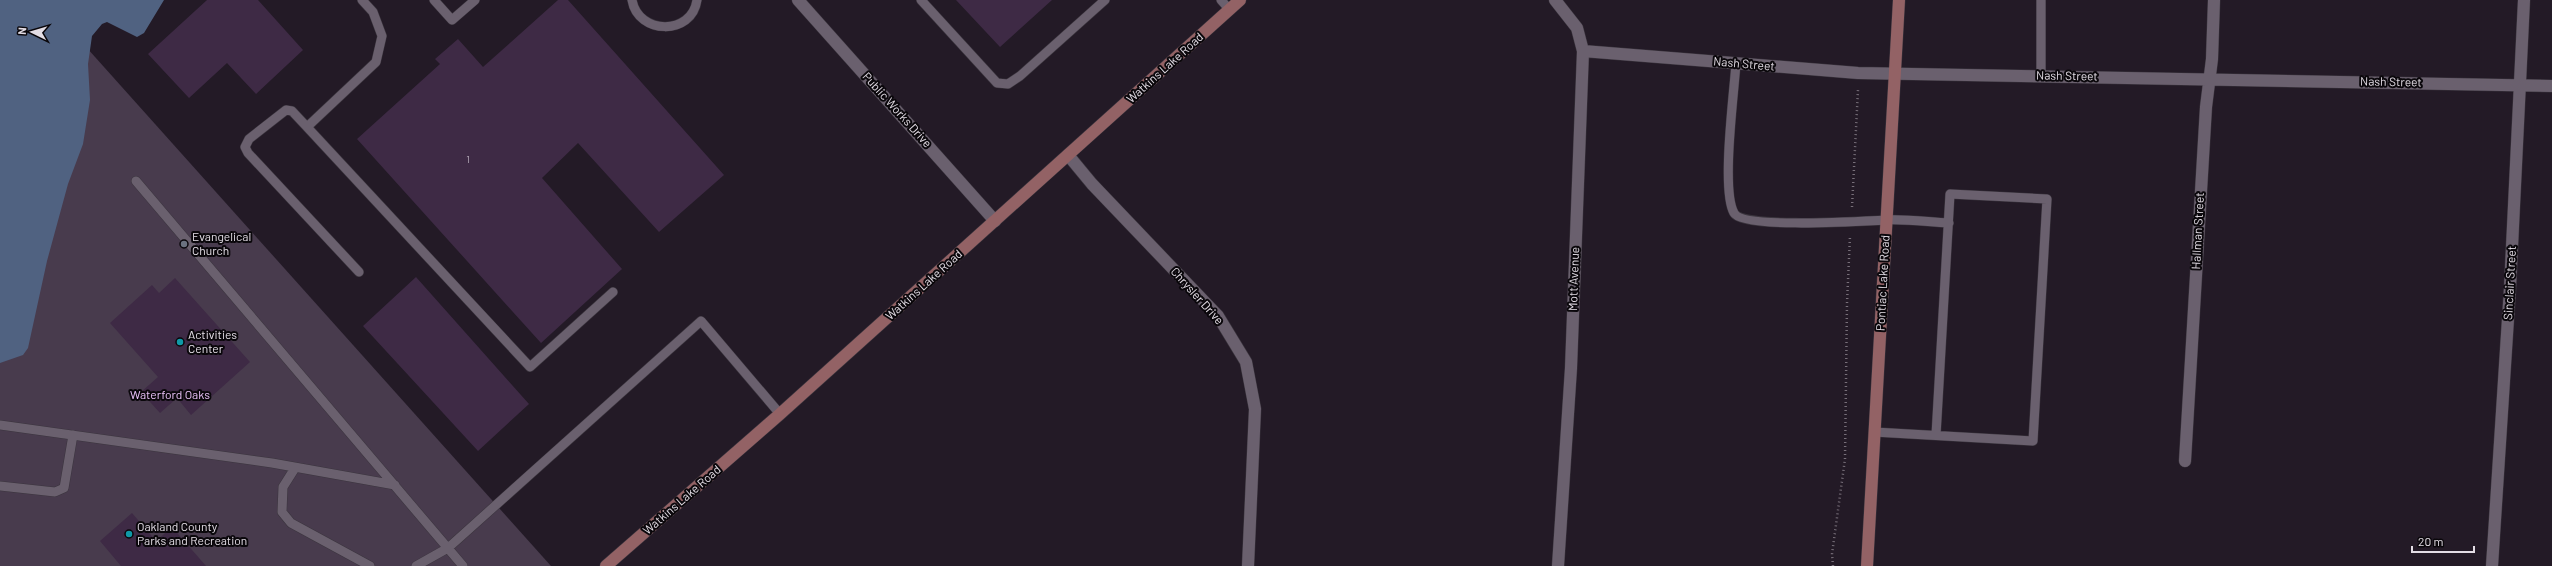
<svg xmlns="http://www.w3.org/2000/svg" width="2552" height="566" font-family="Barlow,sans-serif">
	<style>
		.green { fill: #483b4d }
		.water { fill: #506281 }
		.building { fill: #3e2a45 }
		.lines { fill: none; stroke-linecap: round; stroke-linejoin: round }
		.lane-casing { stroke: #3b353e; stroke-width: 10 }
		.street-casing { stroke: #3b353e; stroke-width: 13 }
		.secondary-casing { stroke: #3b353e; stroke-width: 13 }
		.path { stroke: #776f79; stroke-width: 2.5; stroke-dasharray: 1 3; stroke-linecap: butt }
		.lane { stroke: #6a606e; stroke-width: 9 }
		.street { stroke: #6a606e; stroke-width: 12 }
		.secondary { stroke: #936265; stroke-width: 12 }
		.worship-dot { fill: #6b7280; stroke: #0a070b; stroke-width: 1.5 }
		.culture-dot { fill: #0f9aa8; stroke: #0a070b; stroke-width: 1.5 }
		.labels { text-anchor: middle; stroke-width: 4; stroke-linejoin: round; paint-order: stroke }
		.number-label { font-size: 10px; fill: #bab0bd }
		.street-label { font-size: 12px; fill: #e3dde5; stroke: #0a070b }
		.poi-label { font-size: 12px; fill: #e3dde5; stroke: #0a070b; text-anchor: start }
		.park-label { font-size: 12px; fill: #e9c1f8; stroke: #0a070b }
	</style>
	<rect width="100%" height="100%" fill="#231a26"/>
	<!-- green -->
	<path class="green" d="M0,0H44L551,566H0Z"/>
	<!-- water -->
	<path class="water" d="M0,0H164L144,33L137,37L107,22L102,24L92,36L88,64L90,100L83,144L68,184L47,261L28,348L23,355L0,363Z"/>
	<!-- building -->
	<path class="building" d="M207,0H258L303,50L256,94L227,63L189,98L148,54Z
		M558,0H568L724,175L659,232L578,143L542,178L622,269L541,343L357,139L440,64L435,59L458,39L483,67Z
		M956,0H1052L1000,47Z
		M416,277L529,404L478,451L363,326Z
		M175,278L250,362L191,415L177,398L160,413L141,392L158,377L110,323L152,285L159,293Z
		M132,513L156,541L172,527L206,566H121L100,541Z"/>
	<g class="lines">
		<defs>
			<path id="lane" d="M434,0L452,20L475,0
				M632,0C638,35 692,36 697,0
				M921,0L997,83L1008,84L1020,76L1105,0
				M1221,0L1229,9
				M1736,63C1734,94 1721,190 1734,213C1742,229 1864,221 1886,220C1907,219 1928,222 1949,223
				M2041,76V0
				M307,127L530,367L613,292
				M136,181L463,566
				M359,272L248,153L245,147L249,139L286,110L292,111L307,127L376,62L382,36L373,12L362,0
				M0,425L272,463L395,485
				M1874,432L2033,441L2047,199L1950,194L1936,435
				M295,468L283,487L282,512L291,523L370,566
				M0,486L55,492L64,488L73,435
				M416,566L448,548L701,321L780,414"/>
			<path id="street" d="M798,0L995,221
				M1555,0L1577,28L1583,51L1571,368L1558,566
				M1583,51L1858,73L2552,86
				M1068,155L1092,184L1218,316L1246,362L1255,409L1248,566
				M2185,461L2206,107L2212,59L2214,0
				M2492,566L2510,288L2524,0"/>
			<path id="secondary" d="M606,566L780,414L1240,0
				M1867,566L1899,0"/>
		</defs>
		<!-- lane casing -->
		<use href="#lane" class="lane-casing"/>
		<!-- street casing -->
		<use href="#street" class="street-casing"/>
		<!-- secondary casing -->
		<use href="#secondary" class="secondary-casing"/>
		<!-- path -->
		<path class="path" d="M1852,207L1858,90
			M1833,566L1832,554L1845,459L1847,303L1850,236"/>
		<!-- lane -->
		<use href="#lane" class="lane"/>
		<!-- street -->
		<use href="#street" class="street"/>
		<!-- secondary -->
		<use href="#secondary" class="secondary"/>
	</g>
	<!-- markers -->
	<circle class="worship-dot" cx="184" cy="244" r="4"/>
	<g class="culture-dot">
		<circle cx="180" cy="342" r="4"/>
		<circle cx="129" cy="534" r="4"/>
	</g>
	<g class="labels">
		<!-- number labels -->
		<g class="number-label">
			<text x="468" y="163">1</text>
		</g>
		<!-- street labels -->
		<g class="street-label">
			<text transform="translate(1744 64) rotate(5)" y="4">Nash Street</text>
			<text transform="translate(1165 68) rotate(-42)" y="4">Watkins Lake Road</text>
			<text transform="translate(2067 76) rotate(1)" y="4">Nash Street</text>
			<text transform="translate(2391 82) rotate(1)" y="4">Nash Street</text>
			<text transform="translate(897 110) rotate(48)" y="4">Public Works Drive</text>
			<text transform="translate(2198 231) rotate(-87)" y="4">Hallman Street</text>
			<text transform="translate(1574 279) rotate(-88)" y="4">Mott Avenue</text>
			<text transform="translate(1883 283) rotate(-87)" y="4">Pontiac Lake Road</text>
			<text transform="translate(2510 283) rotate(-87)" y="4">Sinclair Street</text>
			<text transform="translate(924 285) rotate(-42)" y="4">Watkins Lake Road</text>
			<text transform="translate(1197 296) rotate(48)" y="4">Chrysler Drive</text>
			<text transform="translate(682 500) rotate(-41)" y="4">Watkins Lake Road</text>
		</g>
		<!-- poi labels -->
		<g class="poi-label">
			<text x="192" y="241">Evangelical<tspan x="192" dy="14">Church</tspan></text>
			<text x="188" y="339">Activities<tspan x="188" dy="14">Center</tspan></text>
			<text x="137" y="531">Oakland County<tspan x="137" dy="14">Parks and Recreation</tspan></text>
		</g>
		<!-- park labels -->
		<g class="park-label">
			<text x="170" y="399">Waterford Oaks</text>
		</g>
	</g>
	<!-- north arrow -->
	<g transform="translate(32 32) rotate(275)" stroke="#0a070b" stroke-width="3" paint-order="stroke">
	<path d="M0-3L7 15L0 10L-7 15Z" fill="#e3dde5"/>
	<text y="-6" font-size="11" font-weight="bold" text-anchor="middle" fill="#e3dde5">N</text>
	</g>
	<!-- scale -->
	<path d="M2412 546v6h62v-6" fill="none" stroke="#e3dde5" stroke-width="2"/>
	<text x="2418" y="546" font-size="12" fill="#e3dde5" stroke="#0a070b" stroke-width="3" paint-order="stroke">20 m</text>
</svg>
